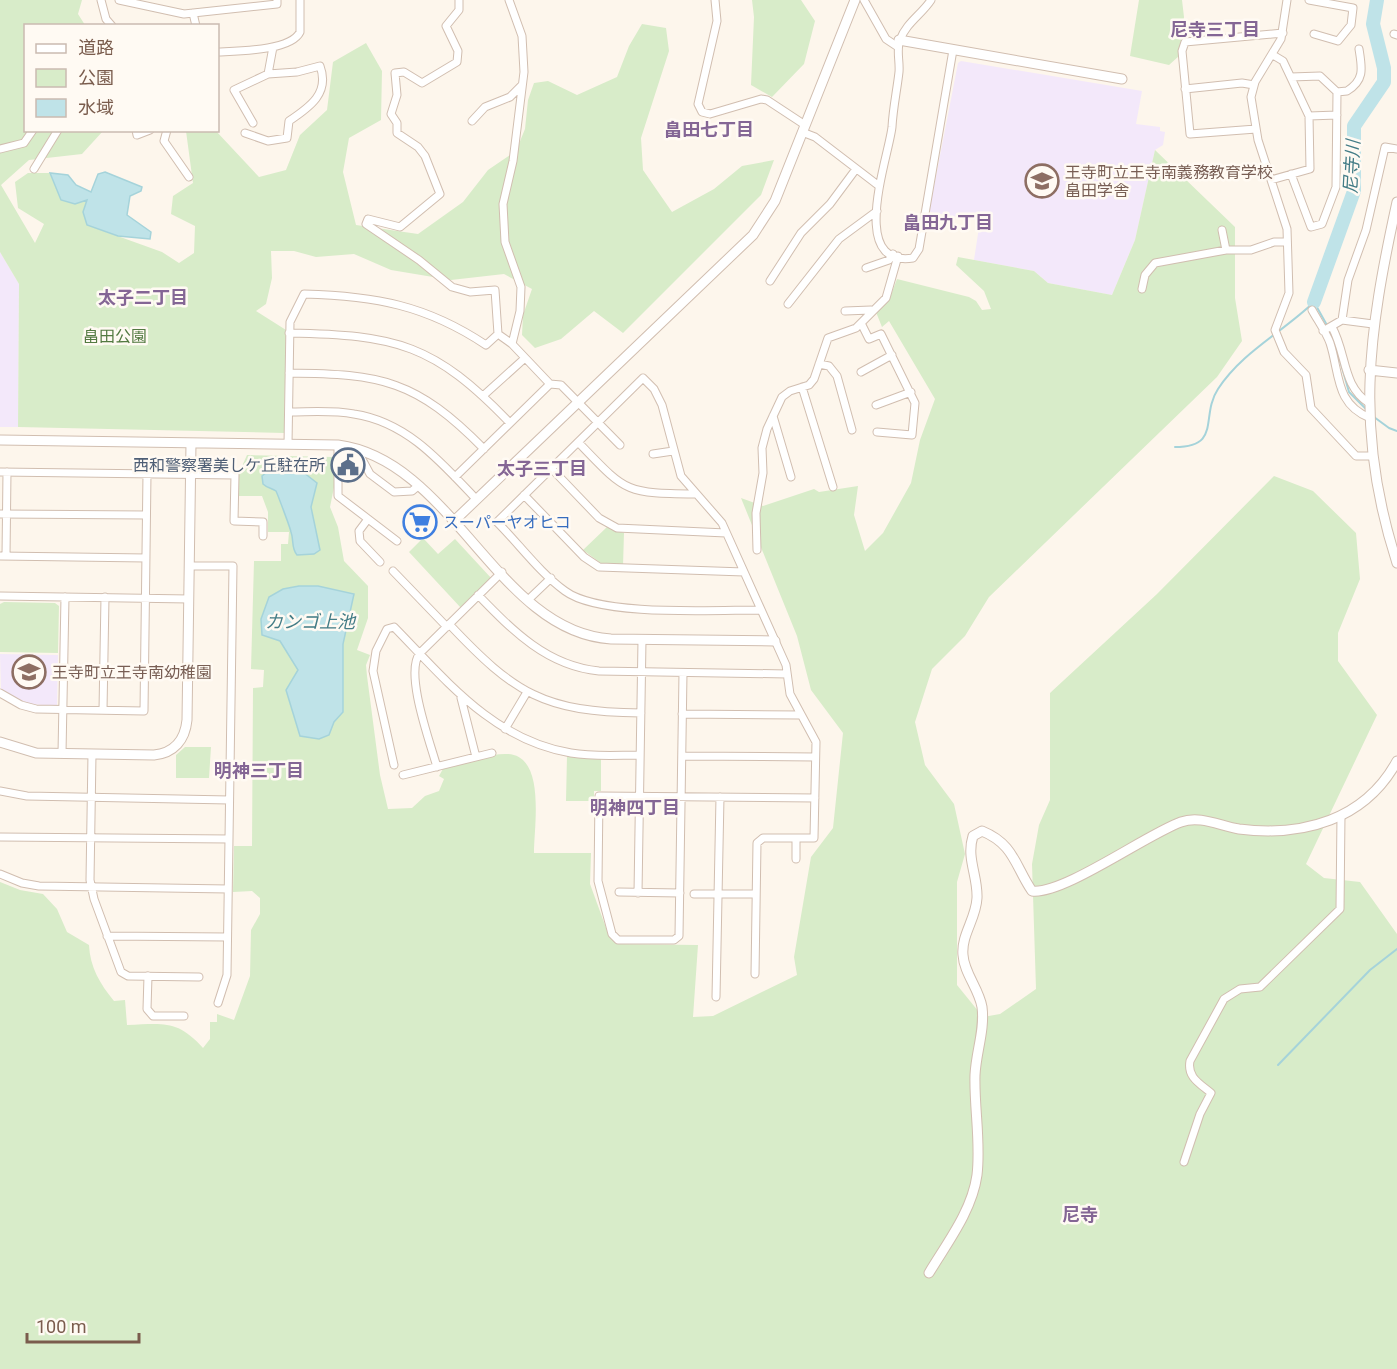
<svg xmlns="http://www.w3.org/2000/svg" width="1397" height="1369" font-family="Roboto,'Noto Sans JP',sans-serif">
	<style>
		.education { fill: #f3e8fa }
		.green { fill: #d8ecc9 }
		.water { fill: #bfe3e8; stroke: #a5d3da; stroke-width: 1.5 }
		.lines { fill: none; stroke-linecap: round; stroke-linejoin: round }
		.stream { stroke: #a5d3da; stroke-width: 2 }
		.river { stroke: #bfe3e8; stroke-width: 14 }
		.minor-casing { stroke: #d1beb0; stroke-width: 9 }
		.tertiary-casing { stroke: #d1beb0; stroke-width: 11 }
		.minor { stroke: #fff; stroke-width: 7 }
		.tertiary { stroke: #fff; stroke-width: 9 }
		.labels { text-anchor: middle; stroke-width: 5; stroke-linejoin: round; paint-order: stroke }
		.education-label { font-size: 16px; fill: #785e54; stroke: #fffaf3; text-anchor: start }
		.park-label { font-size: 16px; fill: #537a41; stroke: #fffaf3 }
		.service-label { font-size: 16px; fill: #4e5e75; stroke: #fffaf3; text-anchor: end }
		.shop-label { font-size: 16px; fill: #366cbe; stroke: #fffaf3; text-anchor: start }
		.neighbourhood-label { font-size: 18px; font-weight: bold; fill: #846695; stroke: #fffaf3 }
		.water-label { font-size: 18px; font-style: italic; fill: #437c86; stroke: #fffaf3 }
	</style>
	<rect width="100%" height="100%" fill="#fdf6ec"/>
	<!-- education -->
	<path class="education" d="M961,61L1142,91L1136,124L1160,127V131L1165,132L1163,145L1155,150L1135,240L1112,295L1048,283L1034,271L974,260L980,221L929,212L958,63Z
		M0,252L19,284L18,427H0Z
		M0,654L58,655L57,706L29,704L1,690Z"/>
	<!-- green -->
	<path class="green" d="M0,0H82L78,14L85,25L26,26V130L103,131L82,154L29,160L1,185L35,243L44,224L18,208L15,182L28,173H50L61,200H88L87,225L162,252L179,263L194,253L195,226L171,214L173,196L193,183L186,131H216L259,177L286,170L300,135L327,110L333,62L366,43L382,71L381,120L349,138L343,172L356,225L418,234L463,202L488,170L516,151L525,129L528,100L534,83L548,81L577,95L617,77L629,46L642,24L666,28L669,51L641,138L643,170L672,212L714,189L742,166L774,160L761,195L623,333L594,311L561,339L535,348L522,335L523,315L532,289L504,274L451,280L391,270L354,254L316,257L294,251H271L272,278L266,304L256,311L286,330L284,433L18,427L19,284L0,252Z
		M752,0H801L815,21L804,64L772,97L751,85L754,17Z
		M1139,0H1182L1184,17L1179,56L1169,65L1130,56Z
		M1155,150L1235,227V298L1242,341L1217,377L989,597L965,636L932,669L915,722L925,765L954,804L965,854L957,882V985L983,1017L1000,1014L1036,989L1032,864L1039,825L1050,800V693L1157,594L1274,476L1313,491L1356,533L1360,579L1338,633V661L1377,715L1306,864L1324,878L1360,882L1397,934V1369H0V882L20,890L43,894L57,909L67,932L89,945C90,967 100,984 114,1001L125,1000L127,1025C163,1024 177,1019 203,1048L210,1039V1022H217V1014L234,1020L250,976L251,930L260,914V898L252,891L233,892L234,846H252L253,688L263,687L264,670L251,669L254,561H281V544H288L289,532H268V512L262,496H239V473L247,455L332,457L335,482L330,507L338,527L344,561L368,586V618L357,650L370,655L366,665L367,676L380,775L388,809L412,808L425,796L439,791L444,779L439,776L444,767C463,763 488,753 508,754C546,756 534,826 534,853H591L590,884L609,936L617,944L698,945L693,1017L713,1016L797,975L794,957L811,857L833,828L843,733L811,690L797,636L741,498L763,506L814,489L819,492L858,486L854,515L865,551L883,533L911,483L920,440L935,399L889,321L882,327L876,312L889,300L897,279L969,297L976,301L982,310L991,309L984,291L956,265L958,257L1034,271L1048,283L1112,295L1135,240Z
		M607,527L624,533L623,566L602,564L583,550Z
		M423,538L438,554L455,539L492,579L461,608L409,552Z
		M4,602L55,603L59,606L58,653L0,652V604Z
		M185,747H211L209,778H176V755Z
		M567,756L601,758V791H594V801H566Z"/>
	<!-- water -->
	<path class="water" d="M105,172L142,187L141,191L130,196L127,215L151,232L150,239L118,236L87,225L83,212L87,200L75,204L61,200L50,173L68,175L76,185L91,192L98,174Z
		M285,458L317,483L311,507L320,550L314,554L297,555C291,548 294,540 291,532C290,527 277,493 276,491C272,488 267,488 263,484L262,476Z
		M299,586H318L354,594L343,644V712L334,722L329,735L319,739L300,736L286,690L298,670L280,641L262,635L261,619L269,597L283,589Z"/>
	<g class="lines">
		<!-- stream -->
		<path class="stream" d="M1340,360L1349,392L1368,411
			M1374,417L1389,428L1397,431
			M1175,447C1222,447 1200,416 1218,389C1242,352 1283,332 1314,302L1328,327
			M1278,1065L1370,970L1397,949"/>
		<!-- river -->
		<path class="river" d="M1314,302L1354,191V126L1384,82V68L1373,24L1377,0"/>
		<defs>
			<path id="minor" d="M101,0L106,19L112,26
				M119,0L184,14L277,4V0
				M459,0V10L446,26L458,51L457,62L422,83L404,72L395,73L397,95L391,114L397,123V133L418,147L425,156L440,194L400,227L368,219L366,224L419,260L452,287L470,292L495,290L498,334L512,344
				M509,0L522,36L524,72L513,161L503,204L505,242L521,287L520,311L512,344L550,384L561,385L620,445
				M715,0L717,21L698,104L702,112L710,114L761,99L767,100L805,125
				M864,0L886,39L898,47
				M931,0C922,14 906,23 900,40C896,50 900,61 899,72C897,90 893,108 892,127C889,156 847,268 913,258L919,249L953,50
				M1287,0L1281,39L1255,82L1251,97L1258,140L1287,229L1289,293L1275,330L1284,352L1306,375L1311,408L1356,456H1373
				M1309,0L1353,8L1351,25L1338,41L1314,34
				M193,13L196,26
				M1394,34L1397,35
				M218,52C237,51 291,51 300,32V0
				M268,74L273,47
				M1291,77L1320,76L1337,92L1336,187L1322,224L1311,227L1291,174
				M1185,89L1242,83L1254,85
				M1337,92L1347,91C1365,80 1362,68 1359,49
				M1309,116L1337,115
				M472,121L485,107L510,97L522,85
				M1256,129L1190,134L1182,51L1185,42L1283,33
				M136,130L137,135L150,130
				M167,130L164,141L189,177
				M802,132L815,137L879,186
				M245,133L268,141L287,138L289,121C310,107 330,93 320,66L297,72L268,74L234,90L253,123
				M0,149L24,143L33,130
				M34,169L58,130
				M1271,180L1310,169L1309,116L1283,61L1273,55
				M1222,230L1226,250
				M866,268L889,260L893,254
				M770,281L801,233L830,204L856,169
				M1142,289L1145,275L1155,263L1226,250H1251L1274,242H1287
				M788,304L839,239L877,211
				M1312,310C1318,321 1326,332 1330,343C1340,374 1335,404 1370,418
				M845,311L871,310
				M1342,320L1348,280L1366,230L1385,147L1397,149
				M861,323L869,339L881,334L915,403L912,435L877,432
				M1332,327C1347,354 1342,386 1369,403
				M1323,331L1342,320L1373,324
				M289,333C397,335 434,344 510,423
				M819,364L829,366L837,376L852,430
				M861,372L892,355
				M289,373C382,374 416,380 484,449
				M802,387L833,487
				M484,395L525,358
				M876,405L911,392
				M289,412C310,412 332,410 354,414C407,422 441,462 476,499
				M773,416L791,477
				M578,442C627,493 624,493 695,494
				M288,444L290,322L304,294C375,296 426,305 486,345L498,334
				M338,445V496L397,541
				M357,450L370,474L394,492L412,491L418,486
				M653,454L673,451
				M551,468L599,518L617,528L726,533
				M0,472L235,475L234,521L263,522V536
				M455,477L550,384
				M524,495L584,557L599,567L744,572
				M0,514L146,515
				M368,519L359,531L360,541L380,562
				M757,550L756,513L763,473L762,448L767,429L782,397L790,391L809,385L814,379L828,338L856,328L886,298L898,256
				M0,556L146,558
				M6,556L7,472
				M189,566H233L227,975L218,1003
				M393,571L447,627
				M478,595C513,631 547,666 599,671L787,674
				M0,596L189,599
				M528,600L551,578
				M449,624C515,694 544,712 641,713
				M683,673L679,936L674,940H618L612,934L598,881L599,796C671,796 743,797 815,798
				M0,693L21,705L36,709L144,711L147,474
				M461,698L476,757
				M103,710L105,597
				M682,714L801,715
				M505,729L527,692
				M62,753L65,597
				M92,754L90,880L94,899L121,972L128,976L199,977
				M682,756L815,757
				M394,765L373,671L376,651L387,629L394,627C446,680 493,740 571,753C594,757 618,755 640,755
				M437,767C430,742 404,672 420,653L502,572
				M403,775L492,753
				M0,791L27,796L229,800
				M0,837L229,839
				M796,859V838
				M0,874L22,883L39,886L228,889
				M619,892L680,893
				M638,893L642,640
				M694,894H756
				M107,936L227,937
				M755,974L757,843L763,838H814L816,742L790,694L786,665L722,523L681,476L662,405L654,389L643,378L497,522C519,544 540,573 565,591C600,617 714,610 761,610
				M148,976L147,1009L153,1016H184
				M716,997L720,797
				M1184,1162L1200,1114L1211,1093C1199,1083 1187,1077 1190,1061L1224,999L1240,989L1260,987L1340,909L1341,815"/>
			<path id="tertiary" d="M899,40L1122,79
				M1397,202C1368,334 1354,431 1397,563
				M1369,370L1397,373
				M0,440L338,445C453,460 497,632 611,639L775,641
				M453,522L753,235L775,201L855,0
				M0,742L36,753L154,755C174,753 185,740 187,720L191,443
				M929,1273C947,1243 972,1211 977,1175C981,1142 974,1108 975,1075C976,1052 985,1030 982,1007C979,989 964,973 963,955C961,935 976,919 977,898C978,876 966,858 973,836L982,831C1014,844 1015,866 1032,891C1063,895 1147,834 1181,822C1200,815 1220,826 1239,829C1303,837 1365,820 1397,761"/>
		</defs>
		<!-- minor casing -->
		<use href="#minor" class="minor-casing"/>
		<!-- tertiary casing -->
		<use href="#tertiary" class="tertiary-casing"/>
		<!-- minor -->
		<use href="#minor" class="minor"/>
		<!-- tertiary -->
		<use href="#tertiary" class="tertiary"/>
	</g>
	<!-- icons -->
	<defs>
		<symbol id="school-ring" viewBox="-11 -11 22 22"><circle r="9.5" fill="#fffaf3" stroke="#8d6e63" stroke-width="1.5"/><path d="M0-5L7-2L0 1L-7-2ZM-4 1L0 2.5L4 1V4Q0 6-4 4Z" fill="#8d6e63"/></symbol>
		<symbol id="civic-ring" viewBox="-11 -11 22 22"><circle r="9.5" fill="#fffaf3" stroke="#5c6f8a" stroke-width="1.5"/><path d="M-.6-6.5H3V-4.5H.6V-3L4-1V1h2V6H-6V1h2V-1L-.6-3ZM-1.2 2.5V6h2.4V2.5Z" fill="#5c6f8a"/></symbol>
		<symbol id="supermarket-ring" viewBox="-11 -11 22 22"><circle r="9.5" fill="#fffaf3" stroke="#3f7fe0" stroke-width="1.5"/><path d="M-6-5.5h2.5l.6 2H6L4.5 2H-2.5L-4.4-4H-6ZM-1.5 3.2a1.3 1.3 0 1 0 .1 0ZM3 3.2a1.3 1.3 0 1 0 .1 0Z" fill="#3f7fe0"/></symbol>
	</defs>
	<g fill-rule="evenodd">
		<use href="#school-ring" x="1023" y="162" width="38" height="38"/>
		<use href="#civic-ring" x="329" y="446" width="38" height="38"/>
		<use href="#supermarket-ring" x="401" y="503" width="38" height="38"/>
		<use href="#school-ring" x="10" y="653" width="38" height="38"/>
	</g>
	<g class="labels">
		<!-- education labels -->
		<g class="education-label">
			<text x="1065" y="178">王寺町立王寺南義務教育学校<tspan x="1065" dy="18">畠田学舎</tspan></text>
			<text x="52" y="678">王寺町立王寺南幼稚園</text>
		</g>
		<!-- park labels -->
		<g class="park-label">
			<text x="115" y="342">畠田公園</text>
		</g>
		<!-- service labels -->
		<g class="service-label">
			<text x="325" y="471">西和警察署美しケ丘駐在所</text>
		</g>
		<!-- shop labels -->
		<g class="shop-label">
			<text x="443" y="528">スーパーヤオヒコ</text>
		</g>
		<!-- neighbourhood labels -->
		<g class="neighbourhood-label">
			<text x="1215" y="36">尼寺三丁目</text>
			<text x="709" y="136">畠田七丁目</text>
			<text x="948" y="229">畠田九丁目</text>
			<text x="143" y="304">太子二丁目</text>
			<text x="542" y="475">太子三丁目</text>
			<text x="259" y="777">明神三丁目</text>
			<text x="635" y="814">明神四丁目</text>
			<text x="1080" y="1221">尼寺</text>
		</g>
		<!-- water labels -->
		<g class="water-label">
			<text transform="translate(1352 167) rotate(-87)" y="6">尼寺川</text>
			<text x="310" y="628">カンゴ上池</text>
		</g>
	</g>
	<!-- legend -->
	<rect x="24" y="24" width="195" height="108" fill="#fffaf3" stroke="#cabbb1" stroke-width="1.5"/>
	<rect x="36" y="44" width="30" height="9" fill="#ffffff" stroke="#cabbb1" stroke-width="1.5"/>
	<text x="78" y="54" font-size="18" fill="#7a5c4d">道路</text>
	<rect x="36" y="69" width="30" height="18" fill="#d8ecc9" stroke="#cabbb1" stroke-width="1.5"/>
	<text x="78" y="84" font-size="18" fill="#7a5c4d">公園</text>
	<rect x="36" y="99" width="30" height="18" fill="#bfe3e8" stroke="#cabbb1" stroke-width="1.5"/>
	<text x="78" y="114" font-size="18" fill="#7a5c4d">水域</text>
	<!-- scale -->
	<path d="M27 1333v9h112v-9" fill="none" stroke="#7a5c4d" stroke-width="3"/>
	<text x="36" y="1333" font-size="18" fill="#7a5c4d" stroke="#fffaf3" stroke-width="4.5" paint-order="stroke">100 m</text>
</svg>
